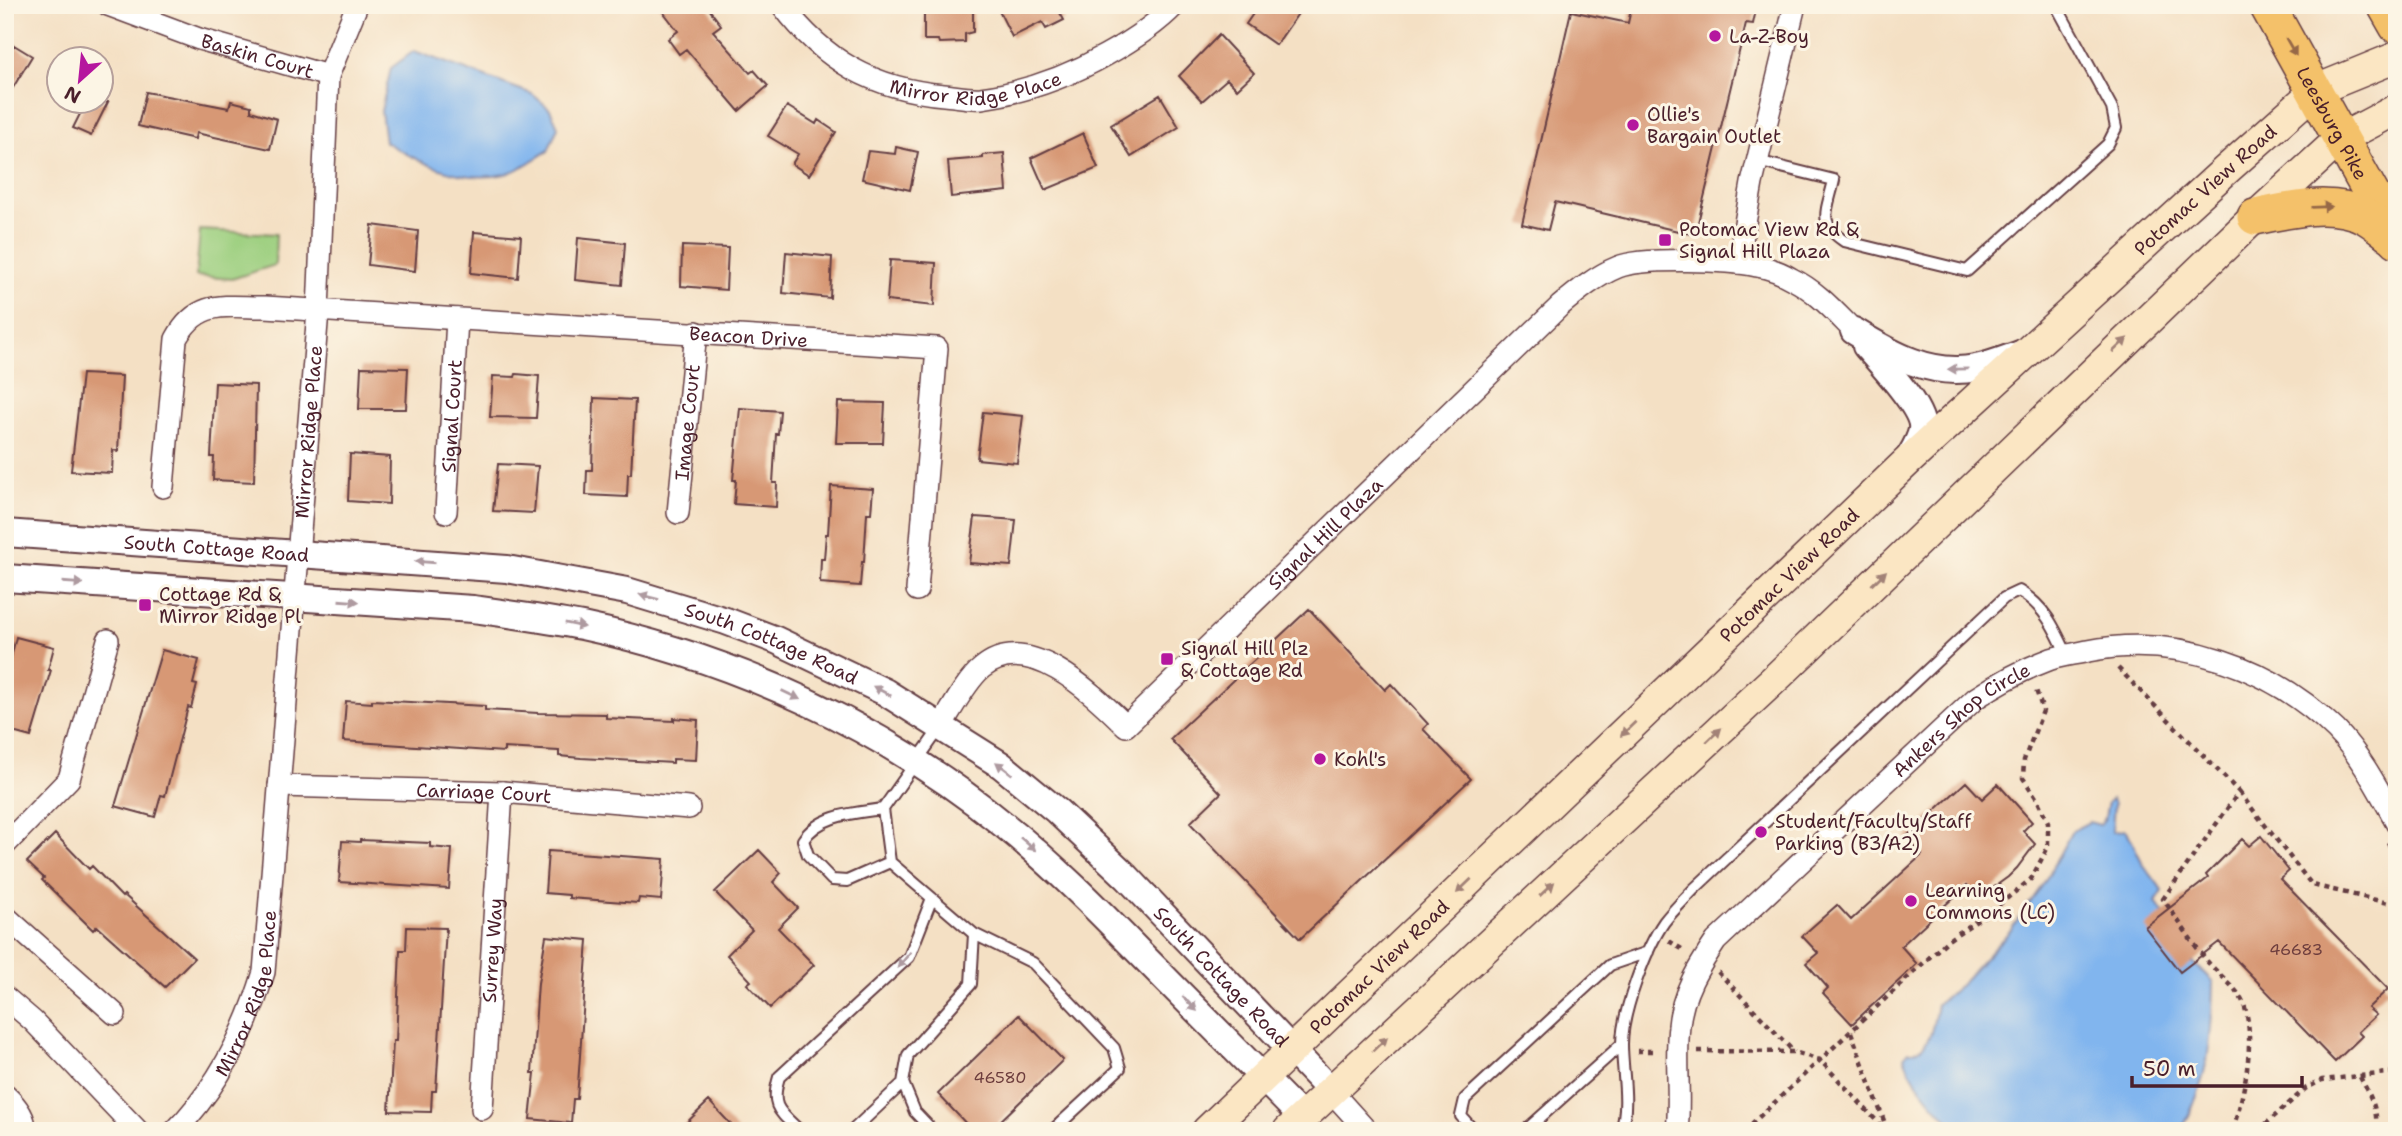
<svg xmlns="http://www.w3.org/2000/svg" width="2402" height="1136" font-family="'Shantell Sans',sans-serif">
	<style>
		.green { fill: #9ccf7f; stroke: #737755; stroke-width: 2 }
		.water { fill: #81b5ee; stroke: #666a8c; stroke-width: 2 }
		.building { fill: #d79874 }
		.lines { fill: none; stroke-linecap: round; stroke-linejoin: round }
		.service-casing { stroke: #643c42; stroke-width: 14 }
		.minor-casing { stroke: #643c42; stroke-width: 24 }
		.tertiary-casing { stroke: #643c42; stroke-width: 30 }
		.secondary-casing { stroke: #643c42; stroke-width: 33 }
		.trunk-casing { stroke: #643c42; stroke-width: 38 }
		.path { stroke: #643c42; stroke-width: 4.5; stroke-dasharray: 5 5; stroke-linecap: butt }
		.service { stroke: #fff; stroke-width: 10 }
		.minor { stroke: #fff; stroke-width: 21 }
		.tertiary { stroke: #fff; stroke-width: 26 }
		.secondary { stroke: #fbe6c3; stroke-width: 30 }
		.trunk { stroke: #f4c16a; stroke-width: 35 }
		.oneway { fill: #966847 }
		.oneway2 { fill: #a28277 }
		.oneway3 { fill: #ae9aa0 }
		.poi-dot { fill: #b5179e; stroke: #fcf5e5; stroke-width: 2.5 }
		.labels { text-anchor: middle; stroke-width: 6; stroke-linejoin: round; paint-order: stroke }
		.number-label { font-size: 16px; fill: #6d3d3d }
		.poi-label { font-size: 19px; fill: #4a1f2b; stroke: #fcf5e5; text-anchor: start }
		.street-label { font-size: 19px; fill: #4a1f2b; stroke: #fcf5e5 }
	</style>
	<rect width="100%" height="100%" fill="#fcf5e5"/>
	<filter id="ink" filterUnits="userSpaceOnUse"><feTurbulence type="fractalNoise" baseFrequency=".0143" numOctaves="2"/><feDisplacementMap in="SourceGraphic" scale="14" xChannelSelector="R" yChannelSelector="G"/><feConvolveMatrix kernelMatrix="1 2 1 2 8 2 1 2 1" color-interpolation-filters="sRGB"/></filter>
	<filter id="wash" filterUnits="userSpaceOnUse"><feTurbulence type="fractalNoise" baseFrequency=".00686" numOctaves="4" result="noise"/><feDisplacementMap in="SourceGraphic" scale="28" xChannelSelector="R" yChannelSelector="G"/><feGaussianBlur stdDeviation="1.57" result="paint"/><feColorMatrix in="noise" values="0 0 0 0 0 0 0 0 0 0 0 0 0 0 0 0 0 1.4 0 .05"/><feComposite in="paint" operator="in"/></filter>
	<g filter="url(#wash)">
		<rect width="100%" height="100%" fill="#f4e0c4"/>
		<!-- green -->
		<path class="green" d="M200,230L276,234L275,265L232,279L196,276Z"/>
		<!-- water -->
		<path class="water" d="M414,51L532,94L550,109L558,127L548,151C535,158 519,171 505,174C462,184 421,163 385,142L381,111L391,68Z
			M2112,799L2114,804L2112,832L2125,830L2128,833L2143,864L2163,891L2156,902L2194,963L2213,982C2212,1038 2209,1081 2181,1131H1959C1938,1110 1914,1085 1904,1057L1908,1052C1931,1053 1934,1021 1937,1004L1959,986L2010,931L2044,883L2072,831L2089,822L2100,825L2105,818L2108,802Z"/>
		<g id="blocks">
			<!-- building -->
			<path class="building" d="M658,5H706L721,25L713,31L750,73L754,70L768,86L739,111L686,49L679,54L668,39L678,31Z
				M996,5H1076L1060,13L1064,20L1046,29L1042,22L1012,37Z
				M1259,5H1304L1276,45L1246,24Z
				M1632,5H1757L1753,24L1746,23L1695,235L1555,202L1548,230L1522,224L1571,11L1628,23Z
				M973,9V32L965,34V42L939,43L938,40H924V10Z
				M1219,35L1254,73L1237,89L1227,79L1202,101L1179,76Z
				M5,44L12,48L14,45L32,56L5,101Z
				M146,92L229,108L231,101L251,106V111L277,119L270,149L196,133L195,139L138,126Z
				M1160,95L1179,127L1131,157L1111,125Z
				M86,102H108L91,136L73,128Z
				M787,106L816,124L818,120L836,132L809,175L792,164L798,154L768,136Z
				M1083,133L1098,168L1045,190L1031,158Z
				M896,147L918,152L910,190L862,179L868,151L895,154Z
				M1004,153L1007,191L951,197L948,161L983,158V155Z
				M372,225L418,231L415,271L368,265Z
				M474,232L521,236L518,278L471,273Z
				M578,238L625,243L622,285L575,280Z
				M682,246L728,248L726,290L681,286Z
				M786,252L832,257L830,298L783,293Z
				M890,260L936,263L934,306L887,301Z
				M361,367L408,368L406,409H359Z
				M82,374L122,376L118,451L113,450L112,473L71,471Z
				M516,374L539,376L536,418L490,417L493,376L515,377Z
				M215,383L256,385L254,482L213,480L214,457H211Z
				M594,398L635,400L631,474H628L627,497L586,495L587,470H592Z
				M838,402L885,403L883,443H836Z
				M740,408L780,411L778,434H776L773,483H777L776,507L734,504L736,480H733Z
				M983,412L1023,416L1017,463L977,459Z
				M350,454L390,457L389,504L348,501Z
				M498,464L538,466L534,513L493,511Z
				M831,486L873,489L871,513H867L864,562H862L860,586L820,583L821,559H824L826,534H828Z
				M975,517L1016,520L1011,566L969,563Z
				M1309,609L1385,690L1391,684L1428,724L1423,729L1471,779L1300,939L1190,823L1221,793L1170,739Z
				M16,637L54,647L48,670H51L31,737L5,730V683Z
				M162,650L199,660L193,684L197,685L191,708L188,707L165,796L161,795L155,817L115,806Z
				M372,700L485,706V710L538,713L606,714V718L674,721V718L698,720L696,760L673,759V763L581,758L559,756V751L504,748V752L343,741L346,701L372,703Z
				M1966,782L1982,799L1998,784L2032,822L2023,831L2035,844L2017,868L2008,877L1979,898L1967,885L1901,946L1917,964L1852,1024L1823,993L1828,988L1806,963L1818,953L1802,936L1837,905L1851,920L1922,855L1906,837Z
				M55,834L89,869L92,866L122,897L124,895L194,958L165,987L97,926L93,930L42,880L44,878L27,862Z
				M2261,836L2289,871L2280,879L2388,989L2368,1008L2376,1015L2358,1032L2362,1036L2335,1062L2219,942L2180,972L2145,927L2208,878L2206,875L2242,839L2249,846Z
				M360,840L430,843V847L452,849L449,889L339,882L342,841L360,842Z
				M759,850L781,873L773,882L798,908L778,928L814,965L770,1008L747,984L751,981L727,955L752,930L715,892Z
				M548,851L664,859L661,900L639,898L638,903L569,898V895L545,893Z
				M407,927L446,928L436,1091H432L431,1112L389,1111L393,1041H396L400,950H406Z
				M546,936L588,940L577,1099H573L571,1123L530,1119L535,1073H532L538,983Z
				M1019,1015L1063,1060L990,1131H973L938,1094Z
				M709,1101L737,1131H678Z"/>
		</g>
	</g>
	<g filter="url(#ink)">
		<use href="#blocks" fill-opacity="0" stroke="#643c42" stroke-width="2"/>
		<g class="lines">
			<defs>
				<path id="service" d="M1757,161L1834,180C1828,209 1816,223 1844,241L1967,271L2108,144L2116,128L2112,108L2056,5
					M883,809C855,813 820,814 803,840L808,855L832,880L847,881L890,862
					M974,934L1033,963L1114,1048L1120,1068L1052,1131
					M800,1131C779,1111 770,1107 779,1077L909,957L932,898
					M852,1131L903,1083
					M933,1131L915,1112L903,1083L908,1055L971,984L974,934L890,862L883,809L940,728
					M1474,1131L1461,1116L1465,1099L1610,965L1648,952
					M1525,1131L1622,1044
					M1621,1131C1630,1104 1622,1072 1622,1044C1622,1012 1646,948 1664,922C1673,910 1684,900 1694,889L2004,598L2019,591C2045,606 2055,629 2067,655"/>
				<g id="minor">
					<path id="s1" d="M108,5L199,39L328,76"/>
					<path id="s2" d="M782,5C824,61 874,89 944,95C956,96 969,99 981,98C1026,92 1067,77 1106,55C1131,41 1155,26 1175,5"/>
					<path d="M1738,263L1752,183L1795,5"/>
					<path id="s3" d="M163,487L176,339C198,299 224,307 265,307L937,348L917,590"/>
					<path id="s4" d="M446,512L457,319"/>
					<path id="s5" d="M678,513L696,332"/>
					<path id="s6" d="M941,726C952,709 967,680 982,668C1029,629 1094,695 1126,726L1560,306C1578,291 1596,276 1618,267C1642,257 1730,260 1757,266C1769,268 1782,273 1792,279C1817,291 1835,312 1854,331"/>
					<path id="s7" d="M279,786L502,792L689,808"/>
					<path d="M5,845L69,779L108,640"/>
					<path d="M5,916L115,1014"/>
					<path d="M5,997L33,1021L138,1131"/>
					<path d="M1330,1090L1367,1131"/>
					<path d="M5,1095C15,1104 26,1117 25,1131"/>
					<path id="s8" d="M482,1109L502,792"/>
					<path id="s9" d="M175,1131C219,1086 246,1032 264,972L318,311L328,76L357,5"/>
					<path id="s10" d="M1677,1131C1681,1096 1675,1061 1679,1026C1682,993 1698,968 1716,941L1976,698C2000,682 2024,669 2051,659C2063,655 2076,654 2088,651C2177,634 2271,666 2336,730C2362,757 2379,791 2397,823"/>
				</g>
				<g id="tertiary">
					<path d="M1854,331C1891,354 1931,377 1976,368C1992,365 2008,358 2023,353"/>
					<path d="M1866,346C1880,363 1925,409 1922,430C1920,441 1913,451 1908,460"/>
					<path id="s11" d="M5,533L507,569L627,591L726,621L776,640L885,692L1001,765L1057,811L1127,877L1330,1090"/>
					<path d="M5,578L473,609C509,614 546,619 582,626C734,658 884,727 1004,825C1054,865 1098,910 1142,955C1196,1009 1249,1063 1302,1117"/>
				</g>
				<g id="secondary">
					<path id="s12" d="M1207,1131L1908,461L2226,170L2316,90L2397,57"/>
					<path d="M1288,1131L1780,674L2255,217L2340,139L2397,109"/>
				</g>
				<g id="trunk">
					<path id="s13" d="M2267,5L2397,240"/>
					<path d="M2385,5L2397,26"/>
					<path d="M2255,217C2290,210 2331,199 2365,216C2375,221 2384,230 2393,236"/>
				</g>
			</defs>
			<!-- service casing -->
			<use href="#service" class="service-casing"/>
			<!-- minor casing -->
			<use href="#minor" class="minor-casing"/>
			<!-- tertiary casing -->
			<use href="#tertiary" class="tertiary-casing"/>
			<!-- secondary casing -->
			<use href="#secondary" class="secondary-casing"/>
			<!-- trunk casing -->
			<use href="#trunk" class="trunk-casing"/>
			<!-- path -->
			<path class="path" d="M2394,148L2397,146
				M2118,668L2239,792L2163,899C2178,920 2192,942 2207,961C2217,973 2238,989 2243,1002C2257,1037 2244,1097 2232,1131
				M2239,792L2312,885L2397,905
				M2388,842L2397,860
				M1669,941L1685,951
				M1718,972L1794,1052
				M1851,1032L1887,1129
				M1637,1051H1657
				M1698,1051L1794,1052L1820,1060L1948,940L1990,912L2031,879L2048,847V822L2037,799L2023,778L2024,760L2043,711L2035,687
				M2360,1077C2369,1094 2380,1111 2375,1131
				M1744,1131L1820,1060L1886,1131
				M2258,1131L2305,1089L2322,1080L2397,1072"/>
			<!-- service -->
			<use href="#service" class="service"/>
			<!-- minor -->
			<use href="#minor" class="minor"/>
			<!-- tertiary -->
			<use href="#tertiary" class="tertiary"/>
			<!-- secondary -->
			<use href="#secondary" class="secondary"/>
			<!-- trunk -->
			<use href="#trunk" class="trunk"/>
		</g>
		<!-- one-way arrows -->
		<defs><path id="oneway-solid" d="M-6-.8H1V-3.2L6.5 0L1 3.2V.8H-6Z" transform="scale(1.75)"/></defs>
		<g class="oneway">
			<use href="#oneway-solid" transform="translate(2291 47) rotate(60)"/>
			<use href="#oneway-solid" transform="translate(2322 207) rotate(-2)"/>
		</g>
		<g class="oneway2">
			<use href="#oneway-solid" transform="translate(2120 345) rotate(-43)"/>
			<use href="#oneway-solid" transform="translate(1879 578) rotate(-44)"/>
			<use href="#oneway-solid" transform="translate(1628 729) rotate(136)"/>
			<use href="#oneway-solid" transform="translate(1714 735) rotate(-43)"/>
			<use href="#oneway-solid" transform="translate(1464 886) rotate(136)"/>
			<use href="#oneway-solid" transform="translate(1547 889) rotate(-43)"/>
			<use href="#oneway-solid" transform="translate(1380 1044) rotate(-43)"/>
		</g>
		<g class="oneway3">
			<use href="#oneway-solid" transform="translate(1958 369) rotate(179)"/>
			<use href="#oneway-solid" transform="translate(425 562) rotate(-176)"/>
			<use href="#oneway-solid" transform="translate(73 583) rotate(4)"/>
			<use href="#oneway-solid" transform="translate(649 597) rotate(-165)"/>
			<use href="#oneway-solid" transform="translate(349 601) rotate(4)"/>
			<use href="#oneway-solid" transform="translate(575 625) rotate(11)"/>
			<use href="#oneway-solid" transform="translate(882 691) rotate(-152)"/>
			<use href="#oneway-solid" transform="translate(791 695) rotate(26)"/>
			<use href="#oneway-solid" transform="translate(1004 768) rotate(-143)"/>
			<use href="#oneway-solid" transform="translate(1028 844) rotate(41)"/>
			<use href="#oneway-solid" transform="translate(904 960) rotate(130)"/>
			<use href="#oneway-solid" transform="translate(1190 1004) rotate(45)"/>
		</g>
	</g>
	<!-- markers -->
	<g class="poi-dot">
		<circle cx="1715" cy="36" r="7"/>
		<circle cx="1633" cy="125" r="7"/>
		<rect x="1658" y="233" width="14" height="14" rx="3.5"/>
		<rect x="138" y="598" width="14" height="14" rx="3.5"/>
		<rect x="1160" y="652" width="14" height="14" rx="3.5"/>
		<circle cx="1320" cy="759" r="7"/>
		<circle cx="1761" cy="832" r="7"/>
		<circle cx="1911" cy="901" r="7"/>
	</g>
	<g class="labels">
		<!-- number labels -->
		<g class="number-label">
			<text x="2296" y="955">46683</text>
			<text x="1000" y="1083">46580</text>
		</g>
		<!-- poi labels -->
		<g class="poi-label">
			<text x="1729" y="43">La-Z-Boy</text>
			<text x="1647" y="121">Ollie's<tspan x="1647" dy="22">Bargain Outlet</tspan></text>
			<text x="1679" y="236">Potomac View Rd &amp;<tspan x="1679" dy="22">Signal Hill Plaza</tspan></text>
			<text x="159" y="601">Cottage Rd &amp;<tspan x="159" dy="22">Mirror Ridge Pl</tspan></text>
			<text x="1181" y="655">Signal Hill Plz<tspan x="1181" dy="22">&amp; Cottage Rd</tspan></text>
			<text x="1334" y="766">Kohl's</text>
			<text x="1775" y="828">Student/Faculty/Staff<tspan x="1775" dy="22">Parking (B3/A2)</tspan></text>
			<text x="1925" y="897">Learning<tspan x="1925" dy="22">Commons (LC)</tspan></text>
		</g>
		<!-- street labels -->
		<g class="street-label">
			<text dy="7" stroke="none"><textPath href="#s1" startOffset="158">Baskin Court</textPath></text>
			<text dy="7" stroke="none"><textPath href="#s2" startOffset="224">Mirror Ridge Place</textPath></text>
			<text dy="7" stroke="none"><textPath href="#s13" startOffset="135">Leesburg Pike</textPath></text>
			<text dy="7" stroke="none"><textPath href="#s12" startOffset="1372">Potomac View Road</textPath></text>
			<text dy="7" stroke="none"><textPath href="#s3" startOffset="735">Beacon Drive</textPath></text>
			<text dy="7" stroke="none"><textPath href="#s4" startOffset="96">Signal Court</textPath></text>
			<text dy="7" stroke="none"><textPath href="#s5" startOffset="91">Image Court</textPath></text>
			<text dy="7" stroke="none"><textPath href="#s9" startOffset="726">Mirror Ridge Place</textPath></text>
			<text dy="7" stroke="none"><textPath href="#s6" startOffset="518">Signal Hill Plaza</textPath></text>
			<text dy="7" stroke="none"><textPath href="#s11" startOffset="212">South Cottage Road</textPath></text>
			<text dy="7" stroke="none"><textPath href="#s12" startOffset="805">Potomac View Road</textPath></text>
			<text dy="7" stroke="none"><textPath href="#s11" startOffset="779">South Cottage Road</textPath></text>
			<text dy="7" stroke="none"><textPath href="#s10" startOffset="530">Ankers Shop Circle</textPath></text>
			<text dy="7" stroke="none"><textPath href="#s7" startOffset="205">Carriage Court</textPath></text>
			<text dy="7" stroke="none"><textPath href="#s8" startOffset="159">Surrey Way</textPath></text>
			<text dy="7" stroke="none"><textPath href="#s12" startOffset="238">Potomac View Road</textPath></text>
			<text dy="7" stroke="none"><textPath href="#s11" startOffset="1346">South Cottage Road</textPath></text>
			<text dy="7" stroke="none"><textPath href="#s9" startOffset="159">Mirror Ridge Place</textPath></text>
		</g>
	</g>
	<!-- margin -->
	<rect width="2402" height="1136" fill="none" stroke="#fcf5e5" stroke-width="28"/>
	<!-- north arrow -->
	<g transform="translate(80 80) rotate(207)"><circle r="33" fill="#fcf5e5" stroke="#b59f9b" stroke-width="2"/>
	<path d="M0-5L12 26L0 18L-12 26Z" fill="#b5179e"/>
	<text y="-10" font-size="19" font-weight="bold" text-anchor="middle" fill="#4a1f2b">N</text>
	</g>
	<!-- scale -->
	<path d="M2132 1076v10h170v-10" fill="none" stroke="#4a1f2b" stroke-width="3.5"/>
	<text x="2143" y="1076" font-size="21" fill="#4a1f2b" stroke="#fcf5e5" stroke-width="5" paint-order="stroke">50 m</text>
</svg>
